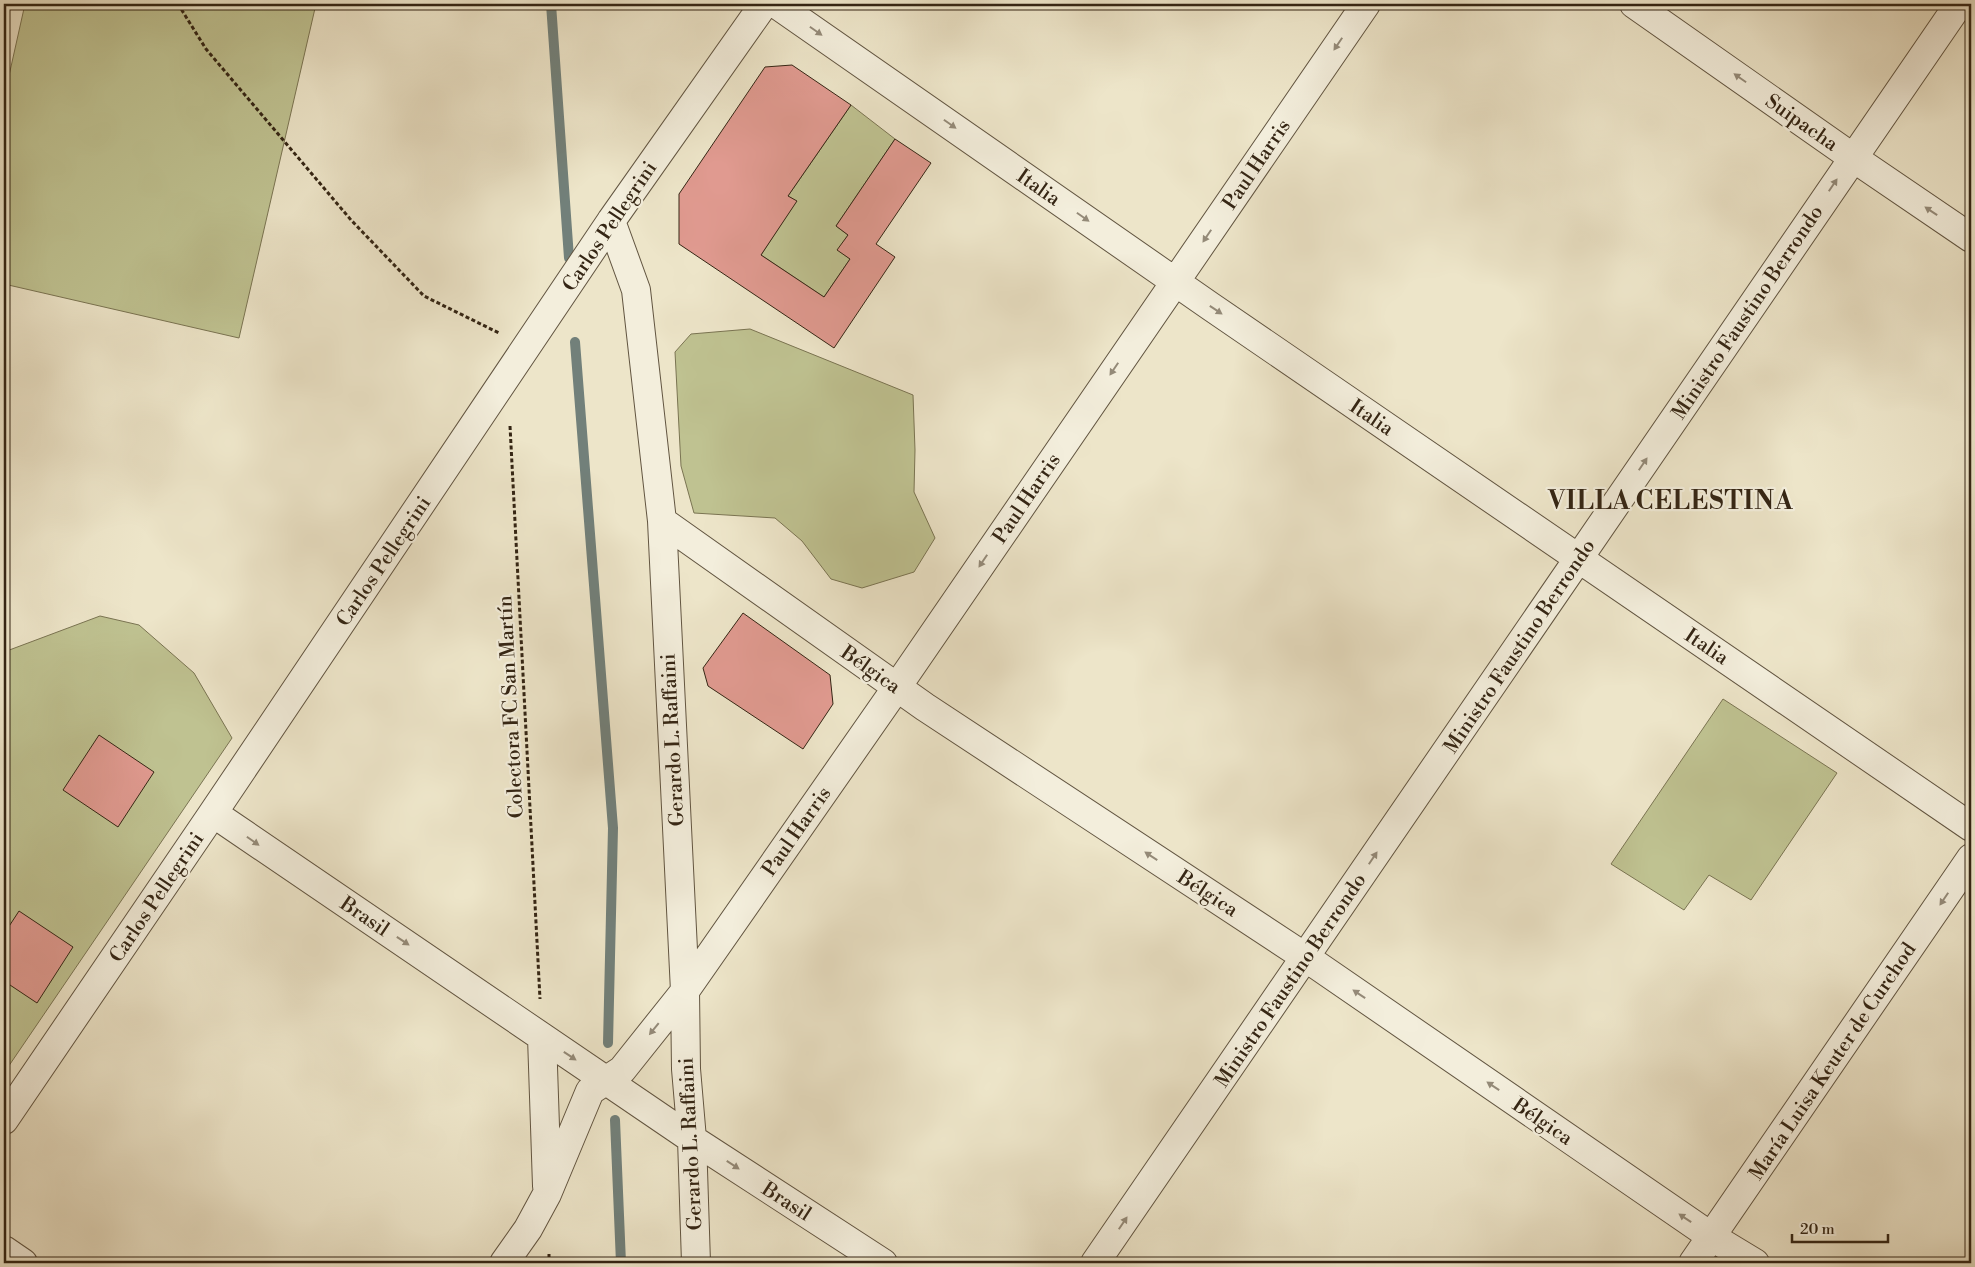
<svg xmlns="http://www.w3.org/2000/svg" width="1975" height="1267" font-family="'Libre Bodoni',serif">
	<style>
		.green { fill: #bfc291; stroke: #7a7452 }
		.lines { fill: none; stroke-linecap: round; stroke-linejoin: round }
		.stream { stroke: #72807a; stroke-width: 10 }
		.building { fill: #e09a90; stroke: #342514 }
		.minor-casing { stroke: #625541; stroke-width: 30 }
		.path { stroke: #342514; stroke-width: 3; stroke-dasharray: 4 2.5; stroke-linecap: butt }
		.minor { stroke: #f3eedc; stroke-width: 28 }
		.oneway { fill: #948a78 }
		.labels { text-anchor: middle; stroke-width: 4.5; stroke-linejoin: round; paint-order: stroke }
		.street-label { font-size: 20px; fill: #342514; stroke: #f3eedc }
		.district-label { font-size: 25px; font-weight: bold; letter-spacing: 1px; fill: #342514; stroke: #f3eedc }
	</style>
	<rect width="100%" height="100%" fill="#ede5c9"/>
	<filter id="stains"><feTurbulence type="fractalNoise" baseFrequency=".004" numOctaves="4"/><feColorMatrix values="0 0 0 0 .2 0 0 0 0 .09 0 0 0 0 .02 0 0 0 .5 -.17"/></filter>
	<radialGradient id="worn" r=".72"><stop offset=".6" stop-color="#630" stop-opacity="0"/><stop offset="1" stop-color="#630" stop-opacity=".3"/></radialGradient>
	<!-- green -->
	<path class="green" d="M25,4H316L239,338L4,284V98Z
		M851,105L895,139L836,226L848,235L838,250L850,259L824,297L761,255L796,201L788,196Z
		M750,329L913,395L915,450L914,492L935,538L914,572L862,588L831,579L802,541L775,518L694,513L681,466L675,352L691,334Z
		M100,616L139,625L194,673L232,738L4,1073V652Z
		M1723,699L1837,773L1751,900L1709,875L1684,910L1611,864Z"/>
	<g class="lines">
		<!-- stream -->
		<path class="stream" d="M551,4L569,258
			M575,342L613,828L608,1043
			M615,1120L621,1263"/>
	</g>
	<!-- building -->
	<path class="building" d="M792,65L851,105L788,196L797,201L761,255L824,297L850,259L837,250L848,235L836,226L895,139L931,163L876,244L895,257L834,348L679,244V194L765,67Z
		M743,613L830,675L833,704L803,749L708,686L703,668Z
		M99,735L154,772L118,827L63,790Z
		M19,911L73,947L37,1003L4,981V934Z"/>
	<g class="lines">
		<defs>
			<path id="minor" d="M776,4L1210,306L1971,827
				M1634,4L1852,157L1971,238
				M611,221L636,290L662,521L685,991L686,1069L692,1139L696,1263
				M662,521L925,707L1305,957L1712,1237L1755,1263
				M213,813L692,1139L883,1263
				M542,1037L547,1186
				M4,1120L213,813L611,221L764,4
				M4,1250L23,1263
				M504,1263L528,1229L547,1194L590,1091L622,1070L685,991L897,687L1366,4
				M1095,1263L1959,4
				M1693,1263L1971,858"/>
		</defs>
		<!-- minor casing -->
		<use href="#minor" class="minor-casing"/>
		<!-- path -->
		<path class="path" d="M178,4L206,49L351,220L424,296L499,333
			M510,426L540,999
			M549,1254V1263"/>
		<!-- minor -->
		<use href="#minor" class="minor"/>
	</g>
	<!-- one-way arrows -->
	<defs><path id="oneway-solid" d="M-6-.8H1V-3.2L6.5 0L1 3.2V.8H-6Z" transform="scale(1.25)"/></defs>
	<g class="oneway">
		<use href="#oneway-solid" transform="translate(816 31) rotate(35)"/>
		<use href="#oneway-solid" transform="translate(1338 44) rotate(124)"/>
		<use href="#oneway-solid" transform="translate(1740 78) rotate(-145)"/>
		<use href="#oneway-solid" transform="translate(950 124) rotate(35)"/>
		<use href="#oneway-solid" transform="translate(1833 185) rotate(-56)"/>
		<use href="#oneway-solid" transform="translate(1931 211) rotate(-146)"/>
		<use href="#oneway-solid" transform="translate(1083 217) rotate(35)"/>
		<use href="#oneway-solid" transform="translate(1207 236) rotate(124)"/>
		<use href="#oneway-solid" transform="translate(1216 310) rotate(34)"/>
		<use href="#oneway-solid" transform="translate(1114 369) rotate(124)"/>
		<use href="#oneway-solid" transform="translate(1643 464) rotate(-56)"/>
		<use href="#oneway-solid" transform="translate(983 561) rotate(124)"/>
		<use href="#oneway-solid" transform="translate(253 841) rotate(35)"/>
		<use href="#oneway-solid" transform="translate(1151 856) rotate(-147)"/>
		<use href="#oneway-solid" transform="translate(1373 858) rotate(-56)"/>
		<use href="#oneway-solid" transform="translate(1944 899) rotate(124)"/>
		<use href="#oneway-solid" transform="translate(403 941) rotate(34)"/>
		<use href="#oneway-solid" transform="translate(1359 994) rotate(-146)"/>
		<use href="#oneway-solid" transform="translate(654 1029) rotate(129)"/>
		<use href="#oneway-solid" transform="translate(570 1056) rotate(34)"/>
		<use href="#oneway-solid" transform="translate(1493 1086) rotate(-146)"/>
		<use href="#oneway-solid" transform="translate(733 1165) rotate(33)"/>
		<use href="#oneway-solid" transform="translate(1685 1218) rotate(-146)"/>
		<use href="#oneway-solid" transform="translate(1123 1223) rotate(-56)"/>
	</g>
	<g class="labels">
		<!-- street labels -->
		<g class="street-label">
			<text transform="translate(1802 122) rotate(35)" y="7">Suipacha</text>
			<text transform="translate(1256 164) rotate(-56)" y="7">Paul Harris</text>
			<text transform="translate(1039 187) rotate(35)" y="7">Italia</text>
			<text transform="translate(609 226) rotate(-56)" y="7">Carlos Pellegrini</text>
			<text transform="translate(1747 312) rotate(-56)" y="7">Ministro Faustino Berrondo</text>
			<text transform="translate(1372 417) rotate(34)" y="7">Italia</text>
			<text transform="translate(1026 498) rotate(-56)" y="7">Paul Harris</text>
			<text transform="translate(383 561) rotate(-56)" y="7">Carlos Pellegrini</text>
			<text transform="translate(1519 646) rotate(-56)" y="7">Ministro Faustino Berrondo</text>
			<text transform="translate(1707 646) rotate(34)" y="7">Italia</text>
			<text transform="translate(871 669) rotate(35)" y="7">Bélgica</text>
			<text transform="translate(510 707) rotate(-93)" y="7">Colectora FC San Martín</text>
			<text transform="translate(672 740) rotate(-93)" y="7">Gerardo L. Raffaini</text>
			<text transform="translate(796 831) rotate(-55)" y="7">Paul Harris</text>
			<text transform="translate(1208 893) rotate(33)" y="7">Bélgica</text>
			<text transform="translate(156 897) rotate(-56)" y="7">Carlos Pellegrini</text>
			<text transform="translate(365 916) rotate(34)" y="7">Brasil</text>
			<text transform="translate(1290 980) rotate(-56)" y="7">Ministro Faustino Berrondo</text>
			<text transform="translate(1832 1061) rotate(-56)" y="7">María Luisa Keuter de Curchod</text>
			<text transform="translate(1543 1121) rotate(34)" y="7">Bélgica</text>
			<text transform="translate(690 1144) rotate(-93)" y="7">Gerardo L. Raffaini</text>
			<text transform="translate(787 1201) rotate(33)" y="7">Brasil</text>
		</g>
		<!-- district labels -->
		<g class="district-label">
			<text x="1671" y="509">VILLA CELESTINA</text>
		</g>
	</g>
	<!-- margin -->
	<rect width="1975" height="1267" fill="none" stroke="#ede5c9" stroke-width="20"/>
	<rect x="5" y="5" width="1965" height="1257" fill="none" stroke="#342514" stroke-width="2.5"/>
	<rect x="10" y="10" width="1955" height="1247" fill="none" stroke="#342514"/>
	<!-- scale -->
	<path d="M1792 1234v8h96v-8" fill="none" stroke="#342514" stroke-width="2.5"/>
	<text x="1800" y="1234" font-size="15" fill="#342514" stroke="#f3eedc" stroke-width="4" paint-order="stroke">20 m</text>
	<rect width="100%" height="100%" filter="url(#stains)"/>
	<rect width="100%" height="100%" fill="url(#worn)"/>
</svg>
